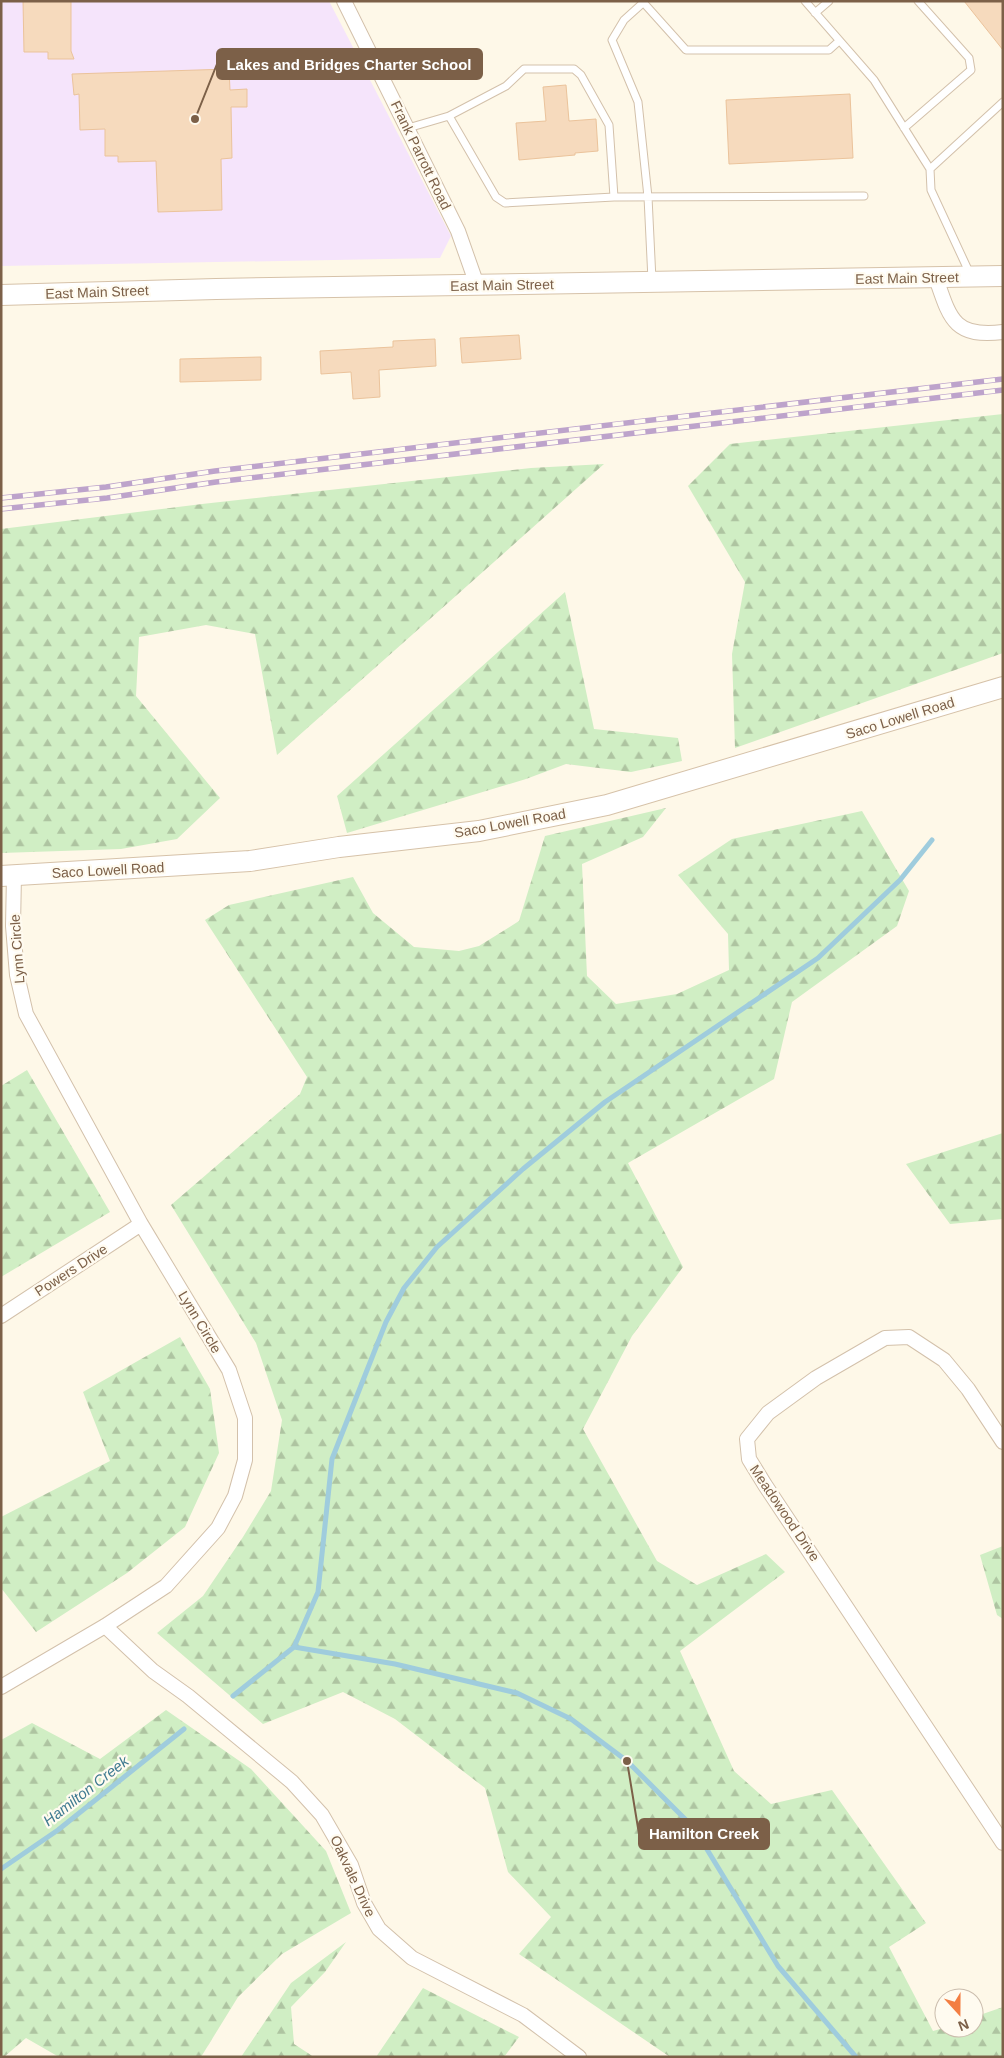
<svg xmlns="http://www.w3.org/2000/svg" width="1004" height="2058" font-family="Helvetica,sans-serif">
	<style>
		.education { fill: #f5e4fb }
		.forest { fill: url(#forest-firs) }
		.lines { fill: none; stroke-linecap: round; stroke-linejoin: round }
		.stream { stroke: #9fccdd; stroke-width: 5 }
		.building { fill: #f6dabd; stroke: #ebc39b }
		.lane-casing { stroke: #d3c1ab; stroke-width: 9 }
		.street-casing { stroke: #d3c1ab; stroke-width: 16 }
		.secondary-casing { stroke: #d6c2a9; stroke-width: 22 }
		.lane { stroke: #fff; stroke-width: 7 }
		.street { stroke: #fff; stroke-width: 14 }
		.secondary { stroke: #fff; stroke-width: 20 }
		.rail-casing { stroke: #bda3cb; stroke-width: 5.5 }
		.rail { stroke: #fffbf0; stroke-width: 4; stroke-dasharray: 11; stroke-linecap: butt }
		.labels { text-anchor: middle; stroke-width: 4.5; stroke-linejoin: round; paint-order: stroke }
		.street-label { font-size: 14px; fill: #7c6048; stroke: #fffbf0 }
		.water-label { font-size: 15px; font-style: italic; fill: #3f7a91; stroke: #fffbf0 }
		.leader { fill: none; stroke: #7c6048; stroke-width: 2 }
		.callout-dot { fill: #7c6048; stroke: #fffbf0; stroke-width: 2 }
		.callout { fill: #7c6048; stroke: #7c6048; stroke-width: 2 }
		.callout-label { font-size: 15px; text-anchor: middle; font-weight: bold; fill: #fff }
	</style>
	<defs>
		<pattern id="forest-firs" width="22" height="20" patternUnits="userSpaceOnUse" patternTransform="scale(1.25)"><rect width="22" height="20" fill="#d0eec4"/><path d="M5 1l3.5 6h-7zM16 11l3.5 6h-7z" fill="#aec4a1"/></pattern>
	</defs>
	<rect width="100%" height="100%" fill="#fef8e8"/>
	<!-- education -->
	<path class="education" d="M1,1H329L451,236L440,258L1,266Z"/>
	<!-- forest -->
	<path class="forest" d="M1003,414V653L735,748L732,654L745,582L688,486L730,444Z
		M604,464L277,755L255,634L206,625L139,637L136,696L220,798L177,839L121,849L1,853V529L202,504L531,468Z
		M565,592L594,729L678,738L682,761L631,772L566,764L526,779L347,833L337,796Z
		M666,808L643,837L582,864L587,976L616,1004L677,994L729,970L728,934L678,875L732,839L862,811L909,891L897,926L792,1002L774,1079L628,1163L683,1267L632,1336L583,1429L657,1561L697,1585L766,1554L785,1572L680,1651L734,1771L771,1804L832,1790L926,1923L889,1947L933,2031L944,2028H974V2017L1003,2007V2057H670L519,1954L551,1917L508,1872L485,1788L395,1719L343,1692L263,1724L157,1633L203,1596L243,1537L271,1491L282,1420L256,1343L171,1205L300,1094L307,1077L205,920L229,905L353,877L373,913L414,947L459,951L479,946L519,921L545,836Z
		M27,1070L110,1212L1,1277V1086Z
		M1003,1133V1219L950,1224L906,1164Z
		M180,1337L210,1389L219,1453L185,1527L127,1573L36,1632L1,1588V1517L110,1461L83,1392Z
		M1003,1546V1619L997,1615L980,1555Z
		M166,1710L251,1769L326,1851L351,1913L282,1954L238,1997L201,2057H59L26,2038L4,2057H1V1740L32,1723L100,1759Z
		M346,1942L325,1972L291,2007L294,2044L314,2057H241L291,1983Z
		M423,1988L519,2037L504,2057H376Z"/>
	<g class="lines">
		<!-- stream -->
		<path class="stream" d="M294,1647L395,1664L517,1693L571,1719L627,1761L694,1828L778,1966L856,2057
			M233,1696L294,1647L318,1592L332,1459L386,1322L404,1288L437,1247L523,1169L605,1102L818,958L900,880L932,840
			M1,1869L58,1830L184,1729"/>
	</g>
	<!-- building -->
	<path class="building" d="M23,1H71V51L74,59H48V52H24Z
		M964,1H1003V50Z
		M229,69L230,90L247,89V107H231L232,158L221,159L222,210L158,212L156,161L118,162V156H105V129L80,130L79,94L74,95L72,74Z
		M566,85L569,121L596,119L598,151L575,153V155L519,160L516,123L546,121L543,87Z
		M850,94L853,158L729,164L726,100Z
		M519,335L521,359L462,363L460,338Z
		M435,339L436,366L379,370L380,397L353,399L351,372L321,374L320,351L393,347V341Z
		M261,357V380L180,382V359Z"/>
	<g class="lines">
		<defs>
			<path id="lane" d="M642,1L686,50H829L839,41
				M805,1L874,80L930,169
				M644,2L624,20L612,40L638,102L648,197L652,280
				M815,13L829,1
				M408,128L449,116L496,197L505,203L614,197L609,125L581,75L574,69H524L506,86L449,116
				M904,128L971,70L969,58L918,1
				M614,197L864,196
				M970,274L931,190L930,169L1003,102"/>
			<path id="street" d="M344,1L458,231L477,285
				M936,278C950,319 954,338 1003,332
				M1,1316L141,1224
				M1003,1442L968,1389L944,1360L909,1337L885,1338L816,1378L768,1413L747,1439L749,1459L765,1485L1003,1843
				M105,1626L153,1671L188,1696L292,1782L322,1815L351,1865L364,1903L379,1929L412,1958L523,2015L579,2057
				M1,1687L105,1626L166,1586L218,1528L235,1496L245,1460V1418L229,1370L141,1224L26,1014L17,975L13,926L14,875"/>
			<path id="secondary" d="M1,295L216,289L1003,276
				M1,876L250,861L339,847L479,831L607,805L1003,687"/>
		</defs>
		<!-- lane casing -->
		<use href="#lane" class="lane-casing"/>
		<!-- street casing -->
		<use href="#street" class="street-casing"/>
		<!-- secondary casing -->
		<use href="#secondary" class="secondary-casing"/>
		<!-- lane -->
		<use href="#lane" class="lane"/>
		<!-- street -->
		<use href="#street" class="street"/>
		<!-- secondary -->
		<use href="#secondary" class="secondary"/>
		<defs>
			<path id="rail" d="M1,498L106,487L215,471L1003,379
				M1,509L107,498L216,482L1003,390"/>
		</defs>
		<!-- rail casing -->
		<use href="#rail" class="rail-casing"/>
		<!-- rail -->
		<use href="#rail" class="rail"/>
	</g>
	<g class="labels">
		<!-- street labels -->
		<g class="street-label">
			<text transform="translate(421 155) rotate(64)" y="5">Frank Parrott Road</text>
			<text transform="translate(907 278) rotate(-1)" y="5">East Main Street</text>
			<text transform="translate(502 285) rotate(-1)" y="5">East Main Street</text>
			<text transform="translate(97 292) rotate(-2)" y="5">East Main Street</text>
			<text transform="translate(900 718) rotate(-17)" y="5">Saco Lowell Road</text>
			<text transform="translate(510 823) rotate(-10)" y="5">Saco Lowell Road</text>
			<text transform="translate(108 870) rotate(-3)" y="5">Saco Lowell Road</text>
			<text transform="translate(17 949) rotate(-94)" y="5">Lynn Circle</text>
			<text transform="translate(71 1270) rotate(-33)" y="5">Powers Drive</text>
			<text transform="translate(200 1322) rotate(59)" y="5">Lynn Circle</text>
			<text transform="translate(785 1513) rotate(56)" y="5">Meadowood Drive</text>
			<text transform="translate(353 1876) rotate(65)" y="5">Oakvale Drive</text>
		</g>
		<!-- water labels -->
		<g class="water-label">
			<text transform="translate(86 1791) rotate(-38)" y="5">Hamilton Creek</text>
		</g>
	</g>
	<!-- callouts -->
	<path class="leader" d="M195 119L217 64M627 1761L639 1834"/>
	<g class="callout-dot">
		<circle cx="195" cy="119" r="5"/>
		<circle cx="627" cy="1761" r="5"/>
	</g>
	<g class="callout">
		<rect x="217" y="49" width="265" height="30" rx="5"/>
		<rect x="639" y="1819" width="130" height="30" rx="5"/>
	</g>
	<g class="callout-label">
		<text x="349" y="70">Lakes and Bridges Charter School</text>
		<text x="704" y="1839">Hamilton Creek</text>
	</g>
	<!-- border -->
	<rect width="1004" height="2058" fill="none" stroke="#7c6048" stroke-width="5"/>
	<!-- north arrow -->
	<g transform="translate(959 2013) rotate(159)"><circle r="24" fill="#fffbf0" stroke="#cbbdad"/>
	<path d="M0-4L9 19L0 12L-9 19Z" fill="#f37e42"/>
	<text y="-8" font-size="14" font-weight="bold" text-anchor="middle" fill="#7c6048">N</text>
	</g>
</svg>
